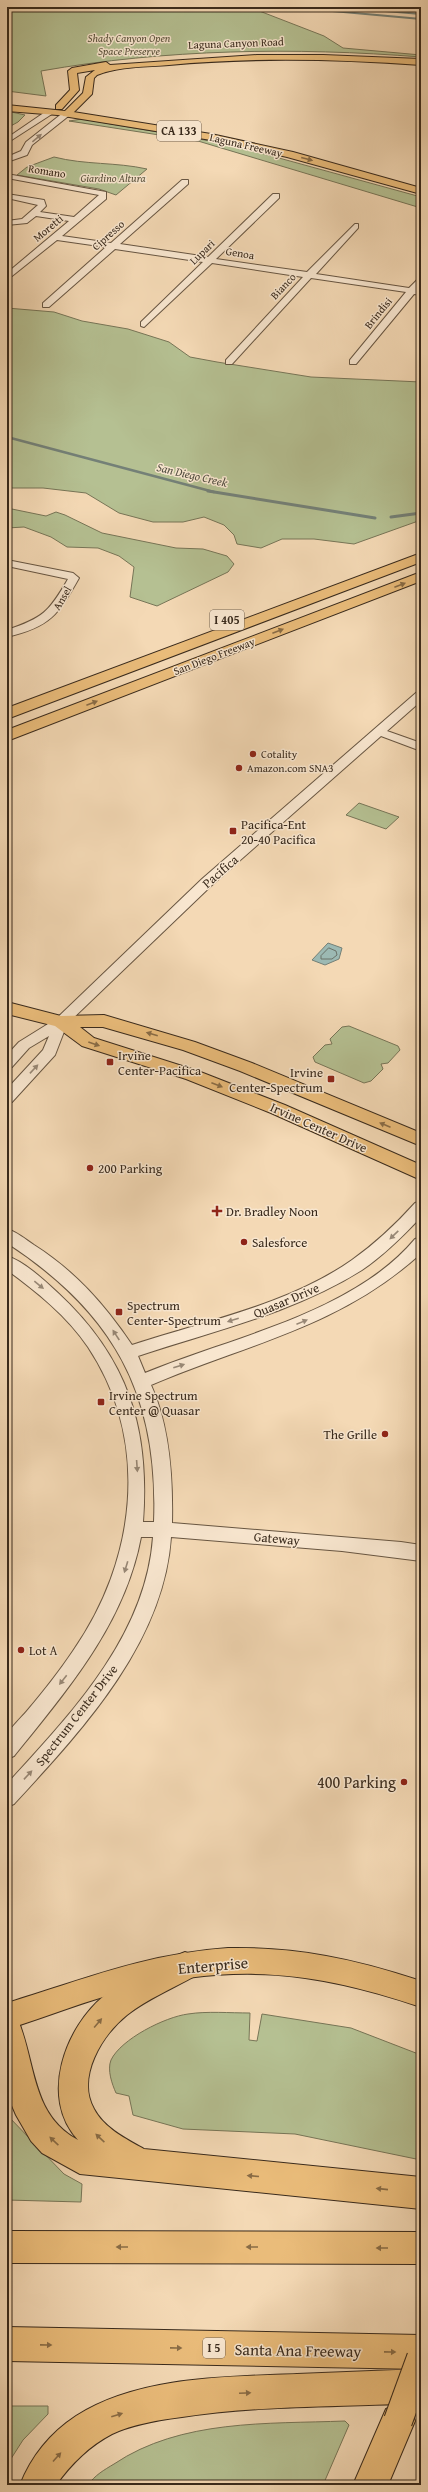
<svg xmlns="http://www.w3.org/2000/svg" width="428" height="2492" font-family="'Gentium Book Plus',serif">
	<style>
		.green { fill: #b5c092; stroke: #777557 }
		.water { fill: #9cb9b3; stroke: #748077 }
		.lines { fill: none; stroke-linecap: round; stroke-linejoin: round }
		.shore { stroke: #6a7268; stroke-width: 1 }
		.stream-far2 { stroke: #748077; stroke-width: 2 }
		.stream-far1 { stroke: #748077; stroke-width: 2.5 }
		.stream { stroke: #748077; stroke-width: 3 }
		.minor-casing { stroke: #685642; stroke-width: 2 }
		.major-casing { stroke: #392a1c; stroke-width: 2 }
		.highway-casing { stroke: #392a1c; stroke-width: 2 }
		.minor { fill: #f8e6cf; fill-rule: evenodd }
		.major { fill: #eabc7a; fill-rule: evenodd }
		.highway { fill: #eabc7a; fill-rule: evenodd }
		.major-bridge-casing { stroke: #392a1c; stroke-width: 30; stroke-linecap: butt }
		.major-bridge { stroke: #eabc7a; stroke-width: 28 }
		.oneway { fill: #988876 }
		.oneway2 { fill: #896c46 }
		.poi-dot { fill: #8f2418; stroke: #f8e6cf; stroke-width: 1.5 }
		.labels { text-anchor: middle; stroke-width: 3; stroke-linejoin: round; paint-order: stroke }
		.far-park-label { font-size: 11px; font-style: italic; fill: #58503a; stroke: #f8e6cf }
		.far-street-label { font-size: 11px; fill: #392a1c; stroke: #f8e6cf }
		.far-poi-label { font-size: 11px; fill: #392a1c; stroke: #f8e6cf; text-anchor: start }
		.shield { fill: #f8e6cf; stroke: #726252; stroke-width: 1 }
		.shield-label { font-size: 12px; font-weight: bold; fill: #392a1c }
		.far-water-label { font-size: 12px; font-style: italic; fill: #524e42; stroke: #f8e6cf }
		.poi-label { font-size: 13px; fill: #392a1c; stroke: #f8e6cf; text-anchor: start }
		.street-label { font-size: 13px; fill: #392a1c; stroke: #f8e6cf }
		.near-poi-label { font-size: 16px; fill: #392a1c; stroke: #f8e6cf; text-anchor: end }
		.near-street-label { font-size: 16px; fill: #392a1c; stroke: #f8e6cf }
	</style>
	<rect width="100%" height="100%" fill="#f4d9b5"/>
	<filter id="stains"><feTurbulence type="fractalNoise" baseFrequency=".005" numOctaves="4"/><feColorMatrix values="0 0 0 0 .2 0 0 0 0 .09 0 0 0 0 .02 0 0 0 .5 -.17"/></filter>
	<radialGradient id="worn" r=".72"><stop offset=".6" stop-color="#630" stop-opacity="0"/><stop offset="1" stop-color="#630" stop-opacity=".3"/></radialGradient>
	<!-- green -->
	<path class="green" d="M7,7H249L324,36L343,48L421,55V57C294,47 166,49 41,71L46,96L7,91Z
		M7,111L25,115L18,122L7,128Z
		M82,119L228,144L421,197V208L198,141L69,121Z
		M54,157C85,165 116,162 147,169L116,195L99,189L17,175L27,167Z
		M7,308L54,312L82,321L128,329L169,342L190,357L217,362L311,377L421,382V520L354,544L314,539H282L261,548L237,544L234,535L224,525L204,517L183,522H153L119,513L86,493L43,488H7Z
		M7,508L46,516L56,512L65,515L102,533L176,548L203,549L227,556L234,564L228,572L157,606L130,597L134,567L119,556L98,548L67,547L51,537L24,527L7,528Z
		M359,803L399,817L386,829L346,815Z
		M349,1026L398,1046L400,1050L388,1063L381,1064L383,1069L371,1081L364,1083L315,1062L313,1057L325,1045L332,1044L330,1039L342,1027Z
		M250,2013L249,2040L257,2041L262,2014L351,2028L421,2055V2160L295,2134L183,2129L133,2115L129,2096L116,2093C112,2084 107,2070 111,2060C121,2039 165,2017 188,2014C207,2011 230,2013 250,2013Z
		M7,2115L64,2174L82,2184L81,2202L7,2200Z
		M7,2406H48V2414L23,2440L7,2465Z
		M345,2421L349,2425L323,2485H88C95,2475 104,2470 114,2464C181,2419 268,2424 345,2421Z"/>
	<!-- water -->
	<path class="water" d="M328,943L342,948L339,959L325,965L312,960Z"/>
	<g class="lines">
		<!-- shore -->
		<path class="shore" d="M329,948L336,951L337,955L332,959H321V956Z"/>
		<!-- stream-far2 -->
		<path class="stream-far2" d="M288,7L421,19
			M337,7L421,14
			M394,7L421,9"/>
		<!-- stream-far1 -->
		<path class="stream-far1" d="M7,437L214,492"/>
		<!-- stream -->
		<path class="stream" d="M208,491L375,518
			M391,517L421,513"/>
		<defs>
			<path id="minor" d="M48,110L55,112L7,143V138Z
				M64,112L71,114L32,145L27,155L7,162V157L21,151L26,142Z
				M7,174L106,192V199L62,236L111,243L182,180H188V184L120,244L208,257L273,194H279V198L216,259L307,272L355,224H358V228L316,274L409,288L421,276V285L418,289H421V295L414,294L356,364H350V360L406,292L311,278L232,364H226V360L303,277L212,263L144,327L141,326V322L203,262L115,249L49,307H43V303L106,247L57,240L7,280V273L69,221L36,216L27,223L7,225V221L22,219L38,205L7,198V194L44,200L46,206L40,212L74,217L99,195L7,178Z
				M7,560L73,573L79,578C58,615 50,627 7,637V630C43,618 49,612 68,579L7,566Z
				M421,691V701L387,731L421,743V751L381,736L212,885L67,1024L55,1055L12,1102L7,1103V1089L43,1050L49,1036L29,1048L12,1067L7,1069V1055L19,1042L56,1019L202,879L417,692Z
				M421,1201V1217C403,1236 384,1255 362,1270C294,1313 213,1331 138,1356L145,1373C232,1337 353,1313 415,1239L421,1237V1253L418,1256C337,1328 247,1344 151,1385C170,1427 173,1477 172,1523L401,1542L421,1545V1561L342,1551L171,1537C164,1643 82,1730 14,1804L7,1807V1784C71,1714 146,1636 153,1537H141C125,1623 68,1689 14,1756L7,1759C7,1752 5,1741 7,1735C11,1727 21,1718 27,1711C43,1692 59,1672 73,1651C136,1561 151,1442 88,1347C67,1316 37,1292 7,1270V1256C25,1262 44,1280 58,1293C128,1358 150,1428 143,1522H154C159,1394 113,1312 7,1243V1229C17,1232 25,1239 34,1245C75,1271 105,1305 132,1345C205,1321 288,1305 352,1260C376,1243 396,1224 415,1203Z"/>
			<path id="major" d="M257,55H323L421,59V65C337,59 253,57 169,65C145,67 120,66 97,75L94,78L92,94L70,116L7,111V105L65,111L83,93L86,77L95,70L77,73L79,90L62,109H56V105L70,90L68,71L72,68L106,62L110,65Z
				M7,1002L61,1016L104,1015L195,1042L252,1063L421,1133V1146L240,1071L183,1050L103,1027H80L94,1038L198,1071L285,1105L421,1165V1180L271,1113L186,1079L82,1046L55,1026L7,1014Z
				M228,1948C298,1947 355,1959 421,1981V2007C317,1972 236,1962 128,1990C87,2000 47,2017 7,2029V2003C85,1979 145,1954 228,1948Z"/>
			<path id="highway" d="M67,111L211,134L293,152L421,188V194L287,157L211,140L63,116L62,114Z
				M421,553V562L7,719V708Z
				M421,572V581L7,741V730Z
				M185,1952L195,1956L200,1966L195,1976C172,1989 147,1999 127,2015C102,2035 76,2077 94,2109C104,2128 126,2139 144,2149L421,2177V2209L80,2174L42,2153L31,2141L16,2115L7,2094V2016L18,2020C36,2063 31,2115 78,2140C39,2098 65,2027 105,1995C128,1977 158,1963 185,1952Z
				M7,2231L421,2232V2264L7,2263Z
				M7,2327L421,2335V2369L7,2361Z
				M421,2369V2403L398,2404L410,2409L415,2421L388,2485H353L386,2409L398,2404C326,2407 253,2406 182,2417C159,2420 133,2424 112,2434C89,2446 71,2464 56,2485H20C31,2457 50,2433 76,2416C139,2376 225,2377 297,2374C338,2372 380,2371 421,2369Z"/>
		</defs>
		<!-- minor casing -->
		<use href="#minor" class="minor-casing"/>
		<!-- major casing -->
		<use href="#major" class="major-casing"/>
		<!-- highway casing -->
		<use href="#highway" class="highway-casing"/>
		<!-- minor -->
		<use href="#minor" class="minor"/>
		<!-- major -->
		<use href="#major" class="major"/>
		<!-- highway -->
		<use href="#highway" class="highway"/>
		<defs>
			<path id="major-bridge" d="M398,2421L421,2358"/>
		</defs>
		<!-- major-bridge casing -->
		<use href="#major-bridge" class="major-bridge-casing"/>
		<!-- major-bridge -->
		<use href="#major-bridge" class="major-bridge"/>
	</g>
	<!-- one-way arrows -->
	<defs><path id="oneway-solid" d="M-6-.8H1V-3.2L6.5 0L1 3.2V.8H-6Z"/></defs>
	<g class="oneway">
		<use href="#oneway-solid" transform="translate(37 138) rotate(-40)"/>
		<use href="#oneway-solid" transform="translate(34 1069) rotate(-47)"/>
		<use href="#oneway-solid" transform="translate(394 1235) rotate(136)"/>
		<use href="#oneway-solid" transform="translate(39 1285) rotate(39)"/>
		<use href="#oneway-solid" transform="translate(233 1320) rotate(163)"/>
		<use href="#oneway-solid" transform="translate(302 1322) rotate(-22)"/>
		<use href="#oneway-solid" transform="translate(116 1335) rotate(-123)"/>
		<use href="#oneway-solid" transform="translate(179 1366) rotate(-18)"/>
		<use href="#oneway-solid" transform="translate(137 1466) rotate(86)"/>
		<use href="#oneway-solid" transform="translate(126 1567) rotate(107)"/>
		<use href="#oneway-solid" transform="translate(63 1680) rotate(128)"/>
		<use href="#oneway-solid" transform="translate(28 1775) rotate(-47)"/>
	</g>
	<g class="oneway2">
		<use href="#oneway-solid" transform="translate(307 159) rotate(15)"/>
		<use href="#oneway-solid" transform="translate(400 585) rotate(-21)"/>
		<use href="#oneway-solid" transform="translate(278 631) rotate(-21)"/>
		<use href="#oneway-solid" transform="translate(92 703) rotate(-21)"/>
		<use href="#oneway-solid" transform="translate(152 1034) rotate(-164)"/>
		<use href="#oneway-solid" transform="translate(94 1044) rotate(19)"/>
		<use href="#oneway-solid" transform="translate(217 1085) rotate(21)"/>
		<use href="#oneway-solid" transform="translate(385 1125) rotate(-157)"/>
		<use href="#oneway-solid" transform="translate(98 2023) rotate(-50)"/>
		<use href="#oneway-solid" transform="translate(100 2138) rotate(-137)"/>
		<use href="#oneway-solid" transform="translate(54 2141) rotate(-137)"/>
		<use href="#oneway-solid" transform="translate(253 2176) rotate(-175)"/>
		<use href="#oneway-solid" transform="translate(382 2189) rotate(-174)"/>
		<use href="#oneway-solid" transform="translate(122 2247) rotate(-180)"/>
		<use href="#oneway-solid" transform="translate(252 2247) rotate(-180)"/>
		<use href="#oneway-solid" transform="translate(382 2248) rotate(-180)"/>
		<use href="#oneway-solid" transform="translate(46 2345) rotate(1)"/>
		<use href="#oneway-solid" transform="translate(176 2348) rotate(1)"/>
		<use href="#oneway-solid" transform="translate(390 2352) rotate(1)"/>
		<use href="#oneway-solid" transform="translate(245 2393) rotate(-3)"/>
		<use href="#oneway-solid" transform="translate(117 2415) rotate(-17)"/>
		<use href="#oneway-solid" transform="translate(57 2457) rotate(-48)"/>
	</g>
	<!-- markers -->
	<g class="poi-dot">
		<circle cx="253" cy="754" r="4"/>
		<circle cx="239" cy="768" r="4"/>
		<rect x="229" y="827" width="8" height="8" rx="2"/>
		<rect x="106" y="1058" width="8" height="8" rx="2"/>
		<rect x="327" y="1075" width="8" height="8" rx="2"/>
		<circle cx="90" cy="1168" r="4"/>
		<path d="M215 1205h4v4h4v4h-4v4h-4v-4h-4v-4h4z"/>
		<circle cx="244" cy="1242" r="4"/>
		<rect x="115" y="1308" width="8" height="8" rx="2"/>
		<rect x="97" y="1398" width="8" height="8" rx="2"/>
		<circle cx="385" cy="1434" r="4"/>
		<circle cx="21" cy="1650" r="4"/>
		<circle cx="404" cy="1782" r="4"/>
	</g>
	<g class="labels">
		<!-- far-park labels -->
		<g class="far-park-label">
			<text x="129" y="42">Shady Canyon Open<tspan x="129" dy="13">Space Preserve</tspan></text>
			<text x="113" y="182">Giardino Altura</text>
		</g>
		<!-- far-street labels -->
		<g class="far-street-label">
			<text transform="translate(236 43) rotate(-2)" y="4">Laguna Canyon Road</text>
			<text transform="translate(246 145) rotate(13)" y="4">Laguna Freeway</text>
			<text transform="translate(47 171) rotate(9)" y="4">Romano</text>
			<text transform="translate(48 228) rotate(-40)" y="4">Moretti</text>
			<text transform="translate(108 235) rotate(-42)" y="4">Cipresso</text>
			<text transform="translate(202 252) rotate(-44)" y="4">Lupari</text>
			<text transform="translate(240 253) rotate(9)" y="4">Genoa</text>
			<text transform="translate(283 286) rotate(-47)" y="4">Bianco</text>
			<text transform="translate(378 313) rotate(-51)" y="4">Brindisi</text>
			<text transform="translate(62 598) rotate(-60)" y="4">Ansel</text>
			<text transform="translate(214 656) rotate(-21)" y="4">San Diego Freeway</text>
		</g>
		<!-- far-poi labels -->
		<g class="far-poi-label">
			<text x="261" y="758">Cotality</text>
			<text x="247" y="772">Amazon.com SNA3</text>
		</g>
		<!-- shield labels -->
		<g class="shield">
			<rect x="157" y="121" width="44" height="20" rx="3"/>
			<rect x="210" y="610" width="34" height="20" rx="3"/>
			<rect x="203" y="2338" width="22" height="20" rx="3"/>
		</g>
		<g class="shield-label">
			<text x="179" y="135">CA 133</text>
			<text x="227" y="624">I 405</text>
			<text x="214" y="2352">I 5</text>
		</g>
		<!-- far-water labels -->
		<g class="far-water-label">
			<text transform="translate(192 475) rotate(13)" y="4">San Diego Creek</text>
		</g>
		<!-- poi labels -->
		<g class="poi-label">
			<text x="241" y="829">Pacifica-Ent<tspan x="241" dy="15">20-40 Pacifica</tspan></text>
			<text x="118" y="1060">Irvine<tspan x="118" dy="15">Center-Pacifica</tspan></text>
			<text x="323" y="1077" text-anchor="end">Irvine<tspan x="323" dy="15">Center-Spectrum</tspan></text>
			<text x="98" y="1173">200 Parking</text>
			<text x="226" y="1216">Dr. Bradley Noon</text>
			<text x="252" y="1247">Salesforce</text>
			<text x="127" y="1310">Spectrum<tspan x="127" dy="15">Center-Spectrum</tspan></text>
			<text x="109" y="1400">Irvine Spectrum<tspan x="109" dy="15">Center @ Quasar</tspan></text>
			<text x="377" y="1439" text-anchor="end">The Grille</text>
			<text x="29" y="1655">Lot A</text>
		</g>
		<!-- street labels -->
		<g class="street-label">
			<text transform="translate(220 871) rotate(-41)" y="5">Pacifica</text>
			<text transform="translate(319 1127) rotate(24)" y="5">Irvine Center Drive</text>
			<text transform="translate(286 1300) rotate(-23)" y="5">Quasar Drive</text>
			<text transform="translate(277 1538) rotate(5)" y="5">Gateway</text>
			<text transform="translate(76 1715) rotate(-52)" y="5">Spectrum Center Drive</text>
		</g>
		<!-- near-poi labels -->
		<g class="near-poi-label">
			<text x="396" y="1788">400 Parking</text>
		</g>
		<!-- near-street labels -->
		<g class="near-street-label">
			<text transform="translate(213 1965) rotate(-5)" y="6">Enterprise</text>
			<text transform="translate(298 2350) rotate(1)" y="6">Santa Ana Freeway</text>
		</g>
	</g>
	<!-- margin -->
	<rect width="428" height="2492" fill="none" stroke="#f4d9b5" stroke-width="24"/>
	<rect x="8" y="8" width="412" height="2476" fill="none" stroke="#392a1c" stroke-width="2"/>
	<rect x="12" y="12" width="404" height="2468" fill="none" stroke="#392a1c"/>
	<rect width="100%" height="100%" filter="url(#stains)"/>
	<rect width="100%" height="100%" fill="url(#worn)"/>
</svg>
